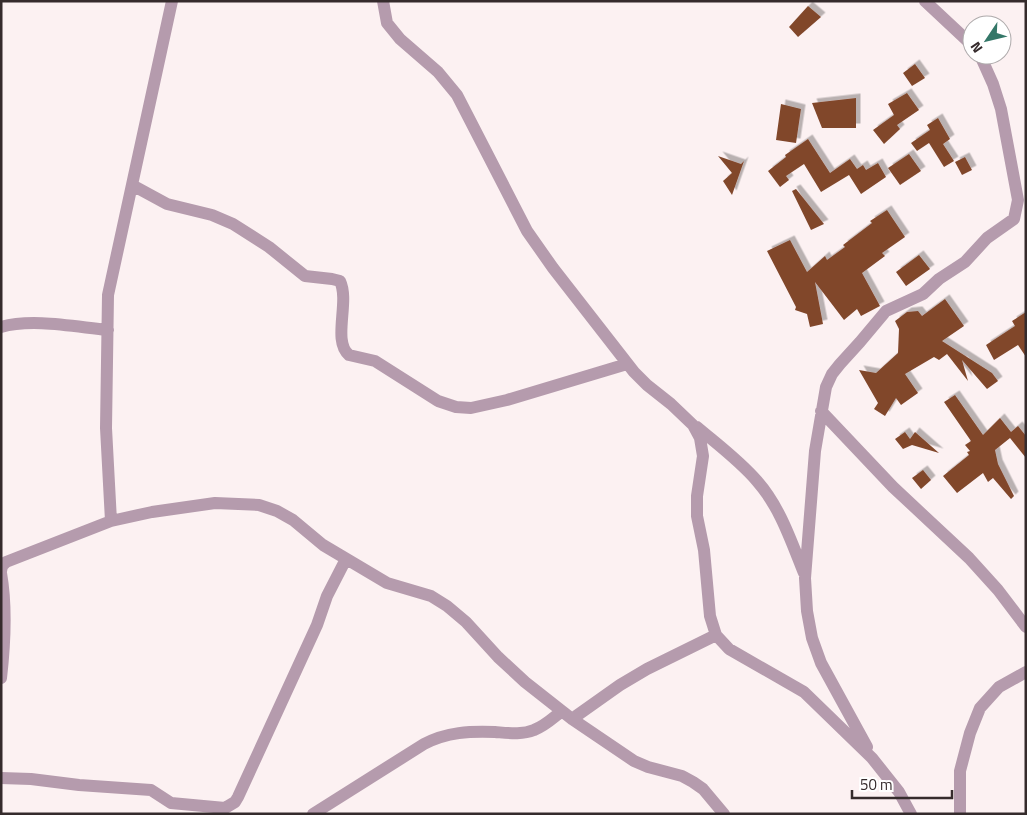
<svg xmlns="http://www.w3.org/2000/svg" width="1027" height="815" font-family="'Titillium Web',sans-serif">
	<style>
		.building { fill: #81472c; filter: url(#shadow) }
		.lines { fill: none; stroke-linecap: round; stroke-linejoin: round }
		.street { stroke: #b59bad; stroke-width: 12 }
	</style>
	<defs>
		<filter id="shadow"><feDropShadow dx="4.5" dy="-4.5" stdDeviation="0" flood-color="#0004"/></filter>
	</defs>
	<rect width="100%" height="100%" fill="#fcf1f2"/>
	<!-- building -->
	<path class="building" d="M808,6L821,17L798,37L789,27Z
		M915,64L925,78L912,86L903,73Z
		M907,93L919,110L897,125L900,129L884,144L873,130L894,115L888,104Z
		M856,98V128H822L812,103Z
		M781,104L801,109L796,143L776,140Z
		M938,118L950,139L943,144L954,161L944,167L929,143L917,151L911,143L930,130L927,125Z
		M808,139L830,173L850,159L857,169L863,165L866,170L878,163L886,177L861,194L849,175L821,192L804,164L786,176L789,180L780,187L768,171L786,157L785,155Z
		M909,154L921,171L900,185L888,168Z
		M718,156L741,164L744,161L732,195L723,181L732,173Z
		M965,157L972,170L962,175L955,162Z
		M796,189L824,224L811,230L792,191Z
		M887,210L905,237L882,253L885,256L862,273L880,306L861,316L857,309L844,320L815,282L823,324L810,327L807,314L795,310L796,307L767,251L790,240L807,272L825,256L827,260L845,247L843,245L872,223L870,221Z
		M919,255L930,269L906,286L896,272Z
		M945,299L964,326L942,341L992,373L998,381L987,389L962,360L968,381L947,354L939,360L934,357L905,374L918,393L901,405L896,398L885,416L874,409L878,403L859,370L876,373L898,353L899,329L895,321L907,312L918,311L922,316Z
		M1026,312V357L1018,345L994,360L986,345L1015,326L1012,321Z
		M955,395L983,435L1000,418L1011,432L1018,426L1026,436V458L1010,438L995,450L998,464L1014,496L1011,499L993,478L988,482L983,473L957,493L943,476L969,455L967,452L970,451L965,445L971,441L944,402Z
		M905,432L910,439L915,432L939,453L912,445L903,449L895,439Z
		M923,470L931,480L921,489L912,478Z"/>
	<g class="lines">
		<!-- street -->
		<path class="street" d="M383,1L387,23L400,39L438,72L457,95L527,231L553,268L634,372L647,385L671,404L693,425L700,438L703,456L697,496V516L704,550L710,616L716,635L729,649L804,692L872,758L899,792L911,814
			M925,1L972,45
			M132,185L167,204L212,215L233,224L269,247L305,276L332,279L340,281C350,302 332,341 349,355L375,361L438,401L456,407L471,408L507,400L627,364
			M1,327C32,318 76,327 108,330
			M821,411L893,487L969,558L998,590L1026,627
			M697,427C717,444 740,461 757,481C780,507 791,541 804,573
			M111,521L106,428L108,295L172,1
			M1,571L2,566L6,562L111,521L152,512L215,503L259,505L277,511L293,520L323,545L387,583L431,596L447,606L466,622L498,657L525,682L572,719L634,761L648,767L682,776L693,782L703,789L724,814
			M1,573C7,607 5,643 1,678
			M572,719L620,685L647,669L716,635
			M867,747L821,663L812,638L807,611L805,578L815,451L826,387L832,374L840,364L860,342L886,311L923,294L939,279L965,262L987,238L1014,219L1018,200L1001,109L993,84L980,55
			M1,778L31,779L79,785L151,790L171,803L225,808L235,802L238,797L317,625L327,596L346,559
			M313,814L424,744C447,732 470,731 495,732C508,733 522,735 534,730C545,726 553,718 562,711
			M960,814V771L970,733L980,708L999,687L1026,672"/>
	</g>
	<!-- border -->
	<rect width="1027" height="815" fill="none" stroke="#352b2c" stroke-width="5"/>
	<!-- north arrow -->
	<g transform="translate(987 40) rotate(235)"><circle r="24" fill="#ffffff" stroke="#aeaaab"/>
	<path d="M0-4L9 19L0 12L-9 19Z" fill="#347768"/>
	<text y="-8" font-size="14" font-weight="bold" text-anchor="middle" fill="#352b2c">N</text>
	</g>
	<!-- scale -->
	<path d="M852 790v8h100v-8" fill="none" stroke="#352b2c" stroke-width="2.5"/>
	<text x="860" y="790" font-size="15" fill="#352b2c" stroke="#ffffff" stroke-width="4" paint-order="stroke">50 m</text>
</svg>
